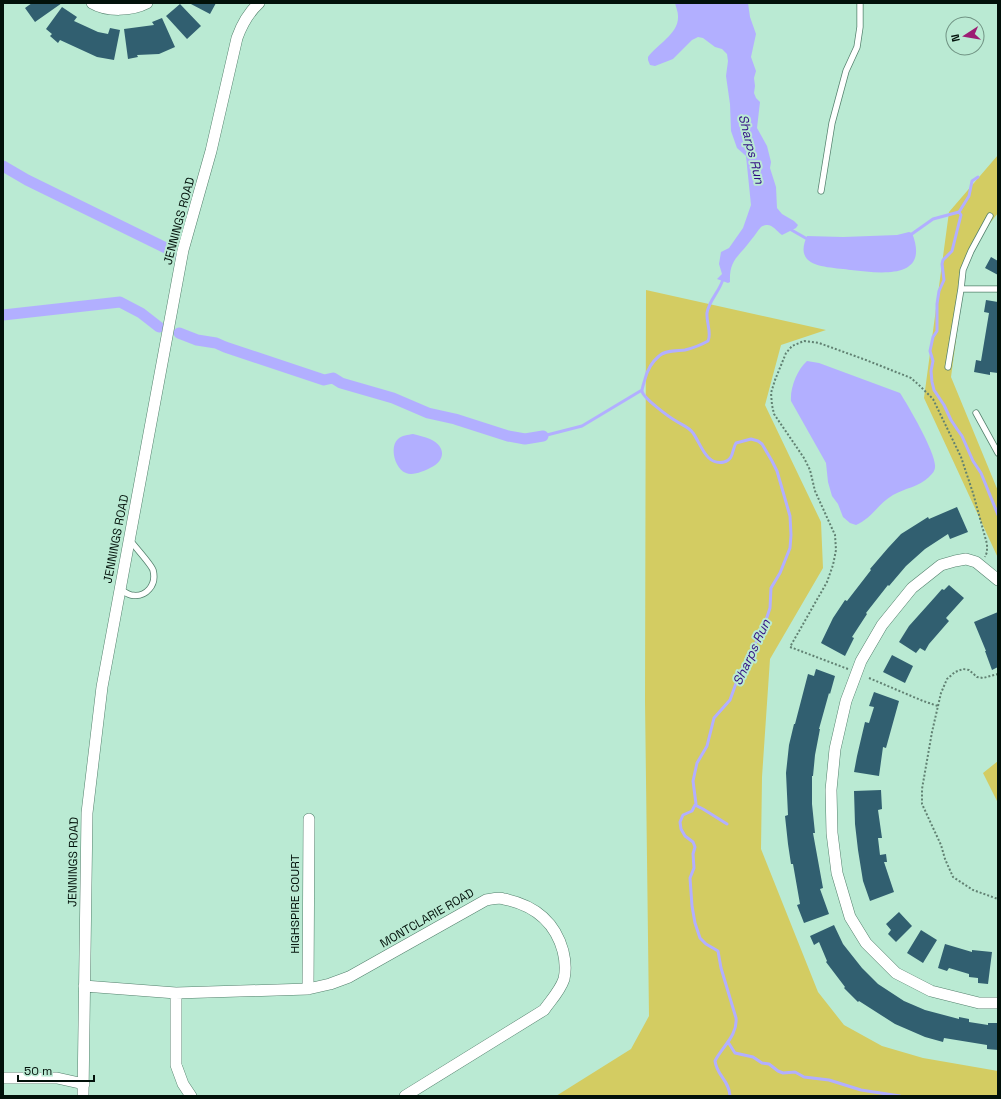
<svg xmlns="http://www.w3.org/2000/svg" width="1001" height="1099" font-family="'Space Grotesk',sans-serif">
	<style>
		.green { fill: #d3cc62 }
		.water { fill: #b2afff }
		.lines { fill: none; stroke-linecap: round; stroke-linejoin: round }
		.stream { stroke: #b2afff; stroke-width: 3 }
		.canal { stroke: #b2afff; stroke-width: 11 }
		.building { fill: #315f70 }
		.lane-casing { stroke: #54816d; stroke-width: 7 }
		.street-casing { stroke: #54816d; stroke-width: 12 }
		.path { stroke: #618172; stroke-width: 2; stroke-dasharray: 2 2; stroke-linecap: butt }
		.lane { stroke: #fff; stroke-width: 5.5 }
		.street { stroke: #fff; stroke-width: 11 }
		.labels { text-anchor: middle; stroke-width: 4; stroke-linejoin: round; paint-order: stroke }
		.street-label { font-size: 12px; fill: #02110a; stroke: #baead3 }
		.water-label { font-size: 13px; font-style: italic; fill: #320d83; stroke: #baead3 }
	</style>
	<rect width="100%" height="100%" fill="#baead3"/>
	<!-- green -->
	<path class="green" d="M998,155V213L968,251L951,377L998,491V558L924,398L949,212Z
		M646,290L826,330L781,345L765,405L821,522L823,568L770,659L762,777L761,849L818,992L844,1025L882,1046L923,1058L998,1071V1096H556L631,1049L649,1016L645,701Z
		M998,761V803L983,773Z"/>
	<!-- water -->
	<path class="water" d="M675,3H748L750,17L756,34L751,57L756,71L754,78L755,86L754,93L756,98L760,102L757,128L767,146L771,162L770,168L776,187L777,208L782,214L794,221L798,225L796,228L782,235C775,230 771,221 761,227C757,231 755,236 751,240C739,257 729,259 730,282L728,283L717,279L722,274L719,264L721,252L729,248L743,228L751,205L746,156L737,148L731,131L730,104L726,76L728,61L727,54L722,49L715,47L703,38L698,37L692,40L673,59L655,66L650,65L648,60V57C657,44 679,34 678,16C678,12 676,7 675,3Z
		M909,232L912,233C931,281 879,273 851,270C839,268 815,268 807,259C801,252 804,243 807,236L843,237L897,235Z
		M807,361L819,363L900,393C908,405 937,455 935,467C935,471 932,474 929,477C919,487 905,488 893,495C879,503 871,519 856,525L850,523L843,517L838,504L832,496L828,482L826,463L791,401C790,388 797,370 807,361Z
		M413,434C418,435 425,437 430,439C446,446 446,461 430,468C424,471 413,476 406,473C395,469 389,447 398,439C402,435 408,435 413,434Z"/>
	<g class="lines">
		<!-- stream -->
		<path class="stream" d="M978,177L972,181L969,196L959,212L961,215L952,251L943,260L942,264L944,280L939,291L937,304V331L933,337L930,351L933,361L931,371L932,382L934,390L944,405L951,420L957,429L962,436L973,461L981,473L998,515
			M788,228L809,240
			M909,236L933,219L959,212
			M723,279C720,291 709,300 707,313C706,322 712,333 708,341C701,345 693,348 685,350C677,351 665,350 659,356C652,362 647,371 645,379C644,383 642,388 642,391C643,398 669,417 676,421C682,425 689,427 693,433C701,444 706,466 724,462C734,460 732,449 736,443L751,439L758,441L762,444L772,461L777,471L790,516L791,535L790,548L780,573L771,588L770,608L763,629L739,675L730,700L714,718L707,746L697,763L693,781L696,804L694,807L692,811L683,815L680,822L681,829L685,836L693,842L695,847L693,854L694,868L690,878L692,906L695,923L700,938L706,944L718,951L721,968L736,1018C738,1035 722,1047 715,1061C717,1076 729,1080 730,1096
			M159,327L179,333
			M543,436L582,426L642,390
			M695,805L703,809L727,824
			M728,1042L735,1053L753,1057L762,1063L769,1064L778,1071L783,1073L795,1072L804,1077L829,1080L861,1090L900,1096"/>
		<!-- canal -->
		<path class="canal" d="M3,166L27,180L178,254
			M3,315L120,302L141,313L159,327
			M179,333L197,340L216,343L225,347L324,380L333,378L341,383L393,398L428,413L455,419L508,436L525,439L543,436"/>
	</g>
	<!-- building -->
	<path class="building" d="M32,3H62L35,22L25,8Z
		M189,3H216L210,14Z
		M180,4L201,26L187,39L166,16Z
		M62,7L77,17L74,21L98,32L108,34L110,28L120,30L114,60L97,57L60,40L58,43L50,36L52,34L46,29Z
		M162,18L175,47L159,54L137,55L138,57L128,59L124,29L154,25L152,22Z
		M991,257L998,261V275L985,268Z
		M986,300L998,302V373L990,372V375L974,372L976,360L981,361L989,313L984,312Z
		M957,507L968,532L950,539L948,534L925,549L906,566L889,586L888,585L866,613L867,614L852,637L854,638L845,656L821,643L833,618L845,600L847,601L871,570L870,569L888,548L901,534L928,517L929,519Z
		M949,585L964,598L946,618L949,621L929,644L925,651L920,648L916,653L899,642L909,626L935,597L942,589L944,590Z
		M998,612V667L992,670L985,651H986L974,622Z
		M892,655L913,666L905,683L883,672Z
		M816,669L835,676L830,694L829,693L819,729H820L815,755L813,776H812V804L815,833H813L823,888L820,889L829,914L804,923L797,905L800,904L793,864H791L788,844L785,816L788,815L786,773L789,745L794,724H795L808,674L814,676Z
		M874,692L899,701L886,748L883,747L879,776L854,772L857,756L865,722L869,723L874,707L869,706Z
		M881,790L882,809L878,810L882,838H878L880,855L886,854L887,862H884L894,892L870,901L863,881L858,850L855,824L854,791Z
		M899,912L912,926L896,942L888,934L891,930L886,924Z
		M834,925L843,944L862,968L878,984L904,1001L925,1010L959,1019V1017L969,1019V1022L988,1025V1023H998V1050L987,1049V1045L944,1038L943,1042L925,1037L895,1024L859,1001L858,1002L844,988L845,987L826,962L827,961L819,942L814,945L810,936Z
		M921,930L937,940L923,963L907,953Z
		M945,944L972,952V950L992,952L988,984L978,983V978L969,977V974L949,968L947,971L938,968Z"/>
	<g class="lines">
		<defs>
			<path id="lane" d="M821,191L832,123L846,71L857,47L860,27V3
				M961,289L963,270L971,251L990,216
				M948,367L961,289H998
				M976,413L998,453
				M120,589C123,591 127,594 131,595C146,598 157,585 153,570C151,564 135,547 130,540"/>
			<path id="street" d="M92,3C107,12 132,11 147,3
				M998,580L976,562L966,559L955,561L941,565L912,588L882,625L861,661L846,701L835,749L831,790L832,833L837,873L850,917L866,943L896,973L931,991L979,1003H998
				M84,986L176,993
				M308,989L309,819
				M3,1078H57L84,1084
				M83,1096L87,813L102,687L183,250L211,151L237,38C242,24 248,13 259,3
				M191,1096L183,1084L176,1065V993L308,989L330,984L349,977L486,900C492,899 499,897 504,899C534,905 555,922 563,951C565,959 566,970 564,979C560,991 551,1000 544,1010L405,1096"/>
		</defs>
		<!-- lane casing -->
		<use href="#lane" class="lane-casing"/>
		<!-- street casing -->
		<use href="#street" class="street-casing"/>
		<!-- path -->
		<path class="path" d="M848,669L790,647L827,582L833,565L836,550L835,535L815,491L810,470L804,458L774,414L772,405L771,393L775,380L786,353L792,346L804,341L819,343L866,360L911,378L920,386L933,399L961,457L973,493L987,544V552L985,557
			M998,674L983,678L977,677L969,670L963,669L955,672L947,679L941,693L932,732L922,789V804L941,845L945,859L953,877L973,890L998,899
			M869,678L923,701L938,706"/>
		<!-- lane -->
		<use href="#lane" class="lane"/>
		<!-- street -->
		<use href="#street" class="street"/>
	</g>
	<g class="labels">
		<!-- street labels -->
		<g class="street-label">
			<text transform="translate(179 221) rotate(-75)" y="4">JENNINGS ROAD</text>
			<text transform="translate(116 539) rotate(-79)" y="4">JENNINGS ROAD</text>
			<text transform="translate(73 862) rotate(-89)" y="4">JENNINGS ROAD</text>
			<text transform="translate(295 904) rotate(-90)" y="4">HIGHSPIRE COURT</text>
			<text transform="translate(427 918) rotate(-30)" y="4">MONTCLARIE ROAD</text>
		</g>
		<!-- water labels -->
		<g class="water-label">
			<text transform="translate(752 149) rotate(76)" y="5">Sharps Run</text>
			<text transform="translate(751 652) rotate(-65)" y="5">Sharps Run</text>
		</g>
	</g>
	<!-- border -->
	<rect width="1001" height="1099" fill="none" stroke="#02110a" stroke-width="8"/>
	<!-- north arrow -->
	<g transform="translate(965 36) rotate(258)"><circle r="19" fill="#baead3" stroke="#709383"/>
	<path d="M0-3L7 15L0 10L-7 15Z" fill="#9c1d73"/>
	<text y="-6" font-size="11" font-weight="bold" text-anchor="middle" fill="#02110a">N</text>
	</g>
	<!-- scale -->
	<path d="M18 1075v6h76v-6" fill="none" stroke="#02110a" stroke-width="2"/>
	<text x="24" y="1075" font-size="12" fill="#02110a" stroke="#baead3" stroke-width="3" paint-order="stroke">50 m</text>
</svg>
